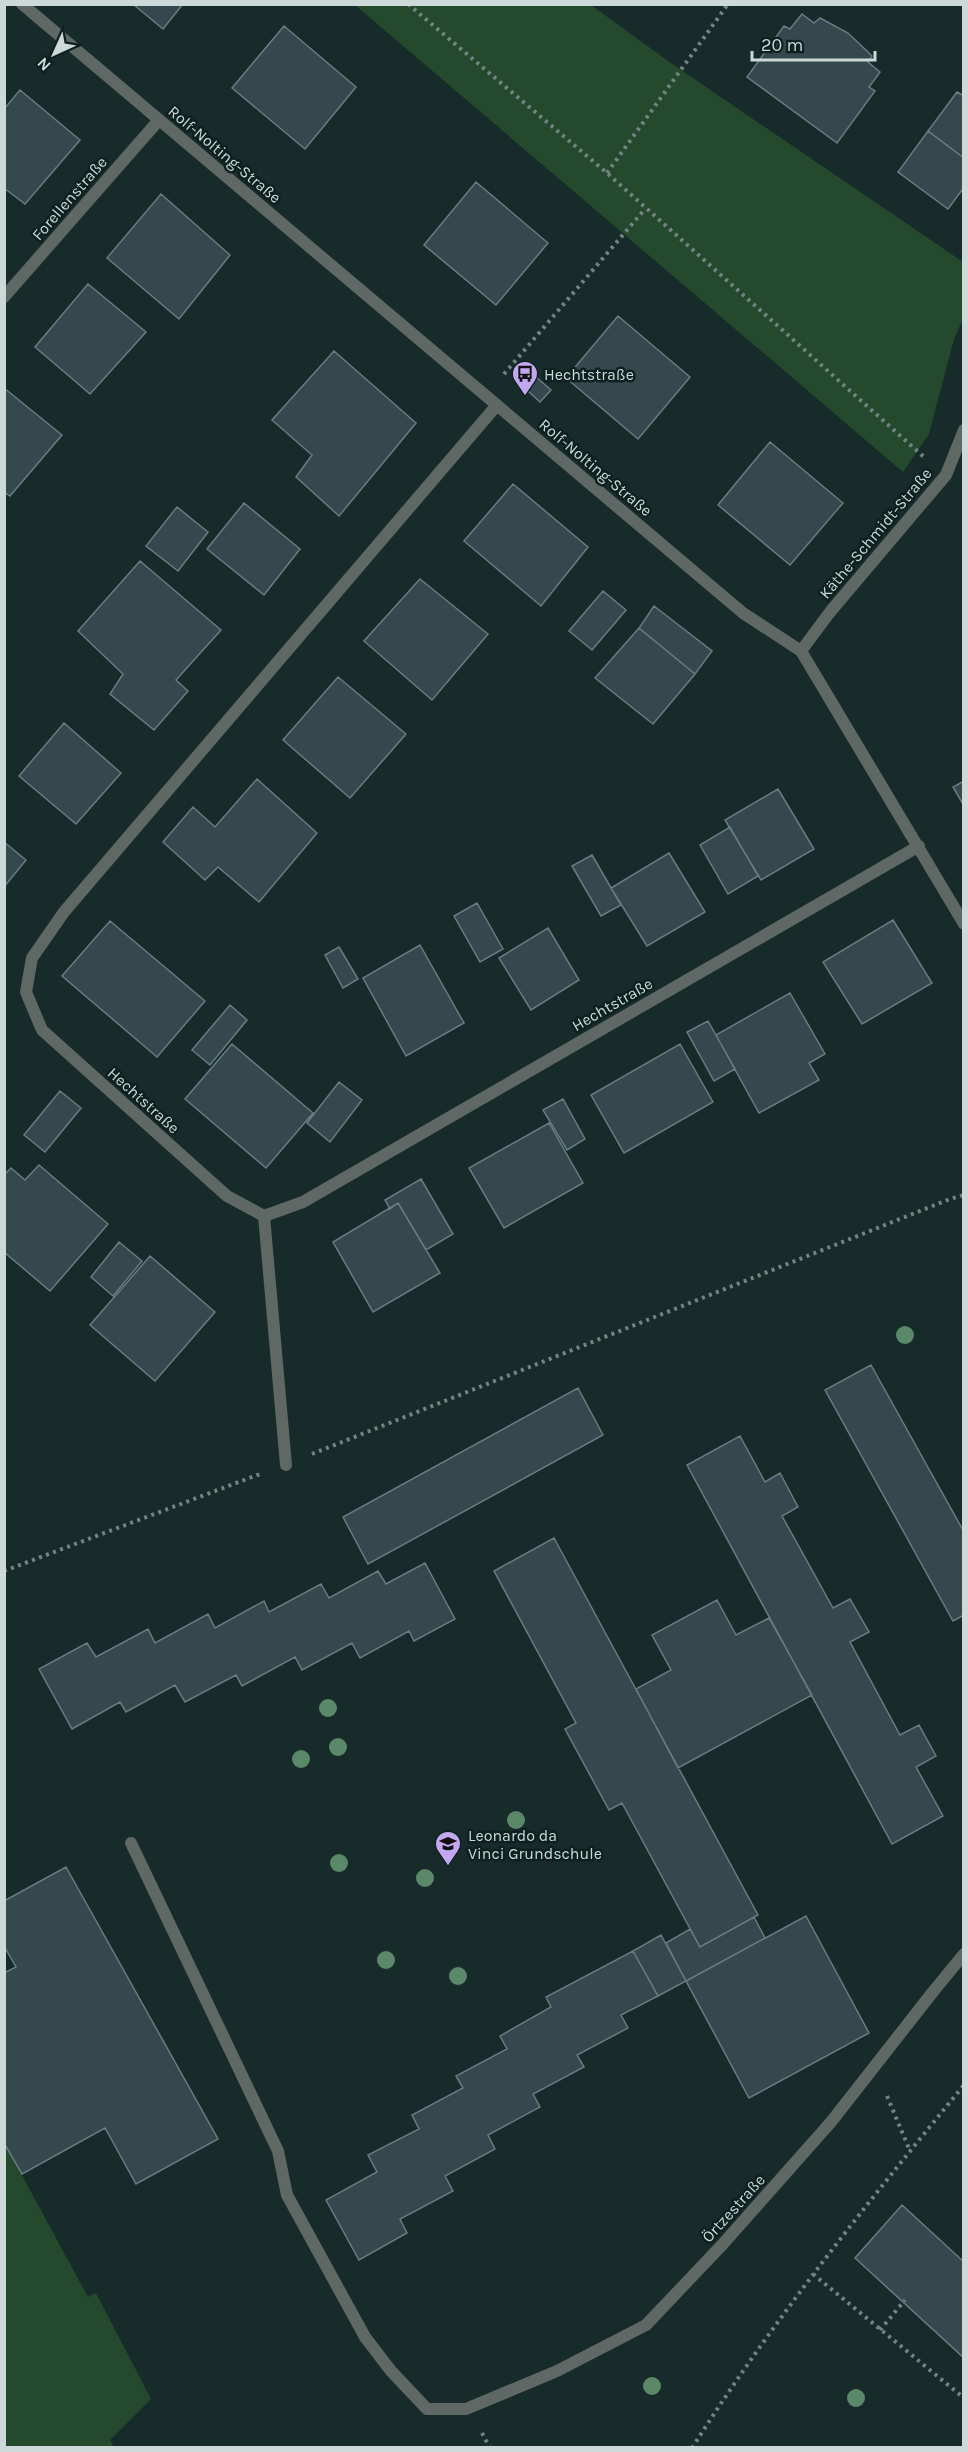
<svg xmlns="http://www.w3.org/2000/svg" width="968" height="2452" font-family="Karla,sans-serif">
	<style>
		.green { fill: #24492c }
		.building { fill: #34484d; stroke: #687d83; stroke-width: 1.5 }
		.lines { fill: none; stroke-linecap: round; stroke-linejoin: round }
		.path { stroke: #748483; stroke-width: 4; stroke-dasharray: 3 4.5; stroke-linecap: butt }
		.service { stroke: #606865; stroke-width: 12 }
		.minor { stroke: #606865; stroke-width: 12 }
		.tree { fill: #5a8869 }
		.labels { text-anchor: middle; stroke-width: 5; stroke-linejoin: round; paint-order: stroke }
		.street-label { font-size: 16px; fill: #cdd9d8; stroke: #0d2121 }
		.poi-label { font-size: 16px; fill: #cdd9d8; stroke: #0d2121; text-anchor: start }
	</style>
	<rect width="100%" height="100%" fill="#172b2a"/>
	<!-- green -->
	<path class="green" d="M355,5H591L668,61L963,262V319L954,339L929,434L903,472Z
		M5,2144L88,2297L96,2293L151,2399L110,2440L114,2447H5Z"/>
	<!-- building -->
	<path class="building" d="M133,4H183L163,29Z
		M802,14L814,23L820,18L848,33L868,52L872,56L868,62L880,72L869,87L875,91L837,143L747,77L784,26L790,29Z
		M284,26L356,87L305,149L232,88Z
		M20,90L80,140L25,204L4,188V109Z
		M957,92L964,96V158L928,131Z
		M928,131L964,158V191L962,190L948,209L898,172Z
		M476,182L548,243L496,305L424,245Z
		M161,194L230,255L179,319L107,258Z
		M88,284L146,332L90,394L35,347Z
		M618,316L690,377L638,439L566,378Z
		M334,351L416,423L339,516L296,477L312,455L272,420Z
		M528,370L551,390L540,402L518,382Z
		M4,388L62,435L10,496L4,492Z
		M770,442L843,503L790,565L718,505Z
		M513,484L588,547L541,606L464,541Z
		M244,503L300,549L264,595L207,549Z
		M177,507L208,532L178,571L146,546Z
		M140,561L221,630L176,680L188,691L154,730L110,694L123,674L78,631Z
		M420,579L488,634L432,700L364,641Z
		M603,591L626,610L592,650L569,631Z
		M654,606L712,651L695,674L639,628Z
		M639,628L695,674L653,724L595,678Z
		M338,677L406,734L350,798L283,740Z
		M64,723L121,773L76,824L19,776Z
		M257,779L317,833L259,902L218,867L205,880L163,842L193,807L215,827Z
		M964,781V806L953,787Z
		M778,789L814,849L761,880L725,820Z
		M730,827L758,876L728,894L700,845Z
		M4,842L26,860L4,887Z
		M669,853L705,912L647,946L611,888Z
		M592,855L621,905L601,916L572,866Z
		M477,903L503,949L480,962L454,916Z
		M893,920L932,983L862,1024L823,962Z
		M110,921L205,1001L157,1057L62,976Z
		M548,928L579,980L531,1010L499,958Z
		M420,945L464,1023L406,1056L363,978Z
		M339,947L358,979L343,988L325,955Z
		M790,993L825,1054L809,1063L819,1080L759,1113L716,1035Z
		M230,1005L247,1020L210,1065L192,1050Z
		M708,1021L735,1069L714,1081L687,1032Z
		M232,1044L313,1113L266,1168L185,1099Z
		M680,1044L713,1102L624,1153L591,1095Z
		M339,1082L362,1100L330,1142L307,1123Z
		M60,1091L81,1108L45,1152L24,1135Z
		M563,1099L585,1139L567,1150L543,1110Z
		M549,1123L583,1183L504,1228L469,1168Z
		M39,1165L108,1224L50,1291L4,1252V1175L11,1168L25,1180Z
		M421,1179L453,1234L426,1250L398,1203L390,1209L385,1200Z
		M398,1203L440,1273L373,1312L333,1242Z
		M119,1242L142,1261L113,1296L91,1277Z
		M150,1256L215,1312L155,1381L90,1325Z
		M871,1365L964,1532V1615L953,1621L825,1390Z
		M578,1388L603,1435L368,1564L343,1517Z
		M740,1436L765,1482L780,1473L798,1507L782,1516L833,1608L850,1599L869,1632L850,1642L900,1735L919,1725L936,1756L916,1767L943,1816L892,1844L687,1465Z
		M554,1538L758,1915L700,1947L622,1803L609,1810L565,1729L576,1723L494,1571Z
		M425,1563L455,1619L414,1641L409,1631L360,1658L352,1643L302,1670L295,1657L242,1686L236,1675L185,1702L175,1685L126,1712L120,1702L72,1729L39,1669L87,1643L96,1657L148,1629L155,1643L208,1614L215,1628L264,1601L269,1612L321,1584L329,1598L378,1571L386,1584Z
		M717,1600L736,1635L769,1618L812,1695L678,1768L636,1689L671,1670L652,1635Z
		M66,1867L218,2139L136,2184L105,2128L22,2174L4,2143V1973L16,1967L4,1946V1901Z
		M806,1916L869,2033L749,2098L686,1981Z
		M754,1917L765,1938L686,1981L666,1943L690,1929L700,1947Z
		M661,1935L686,1981L658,1996L633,1951Z
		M633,1951L658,1996L621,2015L628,2028L577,2055L584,2067L533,2094L540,2107L488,2135L495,2149L445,2176L453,2191L400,2219L407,2233L359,2260L326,2200L377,2172L368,2155L419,2129L412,2115L463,2088L456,2076L507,2049L500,2036L551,2007L546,1997Z
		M902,2205L964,2262V2358L855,2258Z"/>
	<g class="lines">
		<!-- path -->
		<path class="path" d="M408,4L607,173L924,457
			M607,173L728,4
			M504,374L645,209
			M312,1454L950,1199L964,1195
			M4,1571L260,1474
			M887,2096L910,2151
			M813,2274L964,2398
			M880,2330L905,2300
			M482,2433L490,2448
			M692,2448C773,2320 868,2202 964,2085"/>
		<!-- service -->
		<path class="service" d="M264,1216L286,1465
			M131,1843L278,2151L287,2195L365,2337L391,2371L427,2409H466L557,2371L646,2325L722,2245L831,2122L932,1993"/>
		<!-- minor -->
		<path class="minor" d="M22,4L743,613L801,651L964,924
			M4,297L159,120
			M497,405L64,912L32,958L26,992L42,1030L227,1196L264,1216L303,1202L919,846
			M801,651L830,612L946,475L964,430
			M932,1993L964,1954"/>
	</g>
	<!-- trees -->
	<g class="tree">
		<circle cx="905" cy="1335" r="9"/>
		<circle cx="328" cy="1708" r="9"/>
		<circle cx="338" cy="1747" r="9"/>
		<circle cx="301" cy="1759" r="9"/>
		<circle cx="516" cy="1820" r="9"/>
		<circle cx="339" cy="1863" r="9"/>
		<circle cx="425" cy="1878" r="9"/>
		<circle cx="386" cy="1960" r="9"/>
		<circle cx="458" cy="1976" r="9"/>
		<circle cx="652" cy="2386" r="9"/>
		<circle cx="856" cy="2398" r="9"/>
	</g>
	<!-- icons -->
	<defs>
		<symbol id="bus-pin" viewBox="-11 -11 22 30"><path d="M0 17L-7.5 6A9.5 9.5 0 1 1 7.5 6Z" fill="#c4a7f1" stroke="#0d2121"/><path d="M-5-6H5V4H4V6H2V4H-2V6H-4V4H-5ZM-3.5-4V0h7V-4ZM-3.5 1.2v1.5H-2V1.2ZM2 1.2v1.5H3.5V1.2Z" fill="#111"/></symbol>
		<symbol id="school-pin" viewBox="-11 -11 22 30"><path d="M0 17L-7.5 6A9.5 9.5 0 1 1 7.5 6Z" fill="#c4a7f1" stroke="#0d2121"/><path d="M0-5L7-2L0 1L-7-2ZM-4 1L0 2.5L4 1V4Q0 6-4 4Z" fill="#111"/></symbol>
	</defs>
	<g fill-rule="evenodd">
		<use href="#bus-pin" x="510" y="359" width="30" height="40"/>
		<use href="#school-pin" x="433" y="1829" width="30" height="40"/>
	</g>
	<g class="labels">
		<!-- street labels -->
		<g class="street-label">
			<text transform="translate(225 154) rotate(40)" y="6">Rolf-Nolting-Straße</text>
			<text transform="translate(69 198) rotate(-49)" y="6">Forellenstraße</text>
			<text transform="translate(596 467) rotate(40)" y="6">Rolf-Nolting-Straße</text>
			<text transform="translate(875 533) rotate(-50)" y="6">Käthe-Schmidt-Straße</text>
			<text transform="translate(612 1004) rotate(-30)" y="6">Hechtstraße</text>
			<text transform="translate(144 1100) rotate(42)" y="6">Hechtstraße</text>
			<text transform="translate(733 2208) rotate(-48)" y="6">Örtzestraße</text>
		</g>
		<!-- poi labels -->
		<g class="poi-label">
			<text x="544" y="380">Hechtstraße</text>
			<text x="468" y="1841">Leonardo da<tspan x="468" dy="18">Vinci Grundschule</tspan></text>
		</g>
	</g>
	<!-- border -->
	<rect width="968" height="2452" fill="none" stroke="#cdd9d8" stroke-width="12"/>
	<!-- north arrow -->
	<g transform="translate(54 54) rotate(225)" stroke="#0d2121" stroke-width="4.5" paint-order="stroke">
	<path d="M0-4.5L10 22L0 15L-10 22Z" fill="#cdd9d8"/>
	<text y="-9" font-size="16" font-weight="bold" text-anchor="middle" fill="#cdd9d8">N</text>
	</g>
	<!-- scale -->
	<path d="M752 51v9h123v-9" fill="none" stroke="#cdd9d8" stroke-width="3"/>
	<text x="761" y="51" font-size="18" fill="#cdd9d8" stroke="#0d2121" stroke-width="4.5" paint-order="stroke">20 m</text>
</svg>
